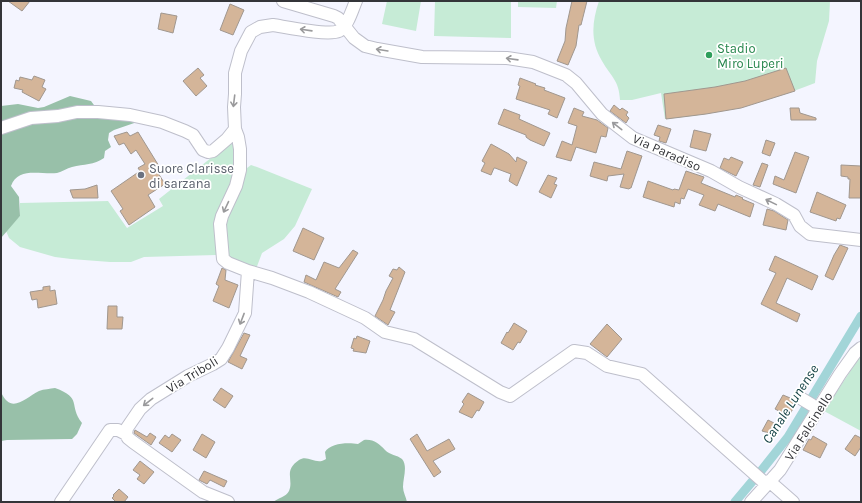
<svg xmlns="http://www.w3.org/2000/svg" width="862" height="503" font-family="Karla,sans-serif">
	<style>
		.green { fill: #c6ebd6 }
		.forest { fill: #98c0a9 }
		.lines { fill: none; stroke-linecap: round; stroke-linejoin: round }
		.canal { stroke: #a2d5d8; stroke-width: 9 }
		.building { fill: #d4b599; stroke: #a0978f }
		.minor-casing { stroke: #bebfcb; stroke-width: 14 }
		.minor { stroke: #fff; stroke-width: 12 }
		.oneway { stroke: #9a9a9c }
		.leisure-dot { fill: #2e9e5b; stroke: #fff; stroke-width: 1.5 }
		.worship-dot { fill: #6b7280; stroke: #fff; stroke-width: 1.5 }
		.labels { text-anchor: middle; stroke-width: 3.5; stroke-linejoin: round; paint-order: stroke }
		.leisure-label { font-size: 13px; fill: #27864d; stroke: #fff; text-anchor: start }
		.street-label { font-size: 13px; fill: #343539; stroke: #fff }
		.worship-label { font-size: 13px; fill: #5b616d; stroke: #fff; text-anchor: start }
		.water-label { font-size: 14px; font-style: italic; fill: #0f3e41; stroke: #fff }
	</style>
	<rect width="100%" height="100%" fill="#f4f5ff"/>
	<!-- green -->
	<path class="green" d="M387,1H421L416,31L382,24Z
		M435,1H511V38L434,36Z
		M518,1H557L556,8L518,7Z
		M599,1H830L829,21L817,61L815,83C767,102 717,115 665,119L661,93L632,100H620C619,80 611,77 602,61C590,41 592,22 599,1Z
		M235,139L237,163L218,252L216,255L144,257L131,262H110L71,259L55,257L20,247L9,238L6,231L20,216V203L108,201L127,228L163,206L159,199Z
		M251,165L257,167L312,189L295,226L284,239L262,253L256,269L226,256L224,222L247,168Z
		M861,355V431L824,411Z"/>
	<!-- forest -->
	<path class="forest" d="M70,96L91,101L102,116L140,121L114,130L109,133L108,140L111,147L105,151L104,158C94,165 84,164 72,167C67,168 62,172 57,173C41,175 18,166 11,186L19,197L20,216L1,238V106L18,104L38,108L44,107Z
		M55,388C83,398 68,405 82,423L77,434L72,439L7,440L1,441V392C11,415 25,398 39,391C44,389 50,389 55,388Z
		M364,440C374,439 379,444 385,450C390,455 397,455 402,459C408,466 403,478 403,487C403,492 406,497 407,502H273C278,498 286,497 289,491C294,479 283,471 299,460C308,454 316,466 326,459L325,452C330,443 348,442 358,444Z"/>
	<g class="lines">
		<!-- canal -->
		<path class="canal" d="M735,502L761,471L788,437L861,316"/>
	</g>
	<!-- building -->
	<path class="building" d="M8,1H30L22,11Z
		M572,1H587L581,25H579L576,46L568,65L557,61L565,41L566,28Z
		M230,4L244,10L233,35L220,30Z
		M161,13L177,16L173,33L158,29Z
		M198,68L204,75L200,78L207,86L196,96L183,81Z
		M786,68L795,91L741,108L706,114L666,119L664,94L715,87L745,81Z
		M34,76L45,80L42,87L46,89L39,101L22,92L23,90L14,88L16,80L19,81L20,77L32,80Z
		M520,78L536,84L535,85L545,88L544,90L565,98L557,118L548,114L550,110L516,99L520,86L518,85Z
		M614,105L620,110L622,108L628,112L626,115L629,118L626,123L610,111Z
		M574,108L584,112L582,116L597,120L608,128L606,137L601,136L596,153L576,147L571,161L556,157L562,141L572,145L577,126L568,123Z
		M790,108H799L800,113L816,118V120H791Z
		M504,109L520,115L519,119L550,133L544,146L530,140L526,137V135L498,124Z
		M658,125L671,129L666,143L659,141L660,137L654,135Z
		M694,130L711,134L706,151L690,147Z
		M127,132L130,136L138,132L162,171L158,173L165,184L148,195L155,207L129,225L120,211L123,209L111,191L140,171L138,168L145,164L136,150L131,154L124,143L119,145L114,136Z
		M766,140L775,143L770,156L762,153Z
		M491,144L509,154L516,162L517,157L527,162L517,186L509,181L511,174L495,168H494L491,175L481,171L485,163L482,161Z
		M627,151L642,156L631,188H630L629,189L620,187L624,174L608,176L607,181L590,176L594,162L621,169Z
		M795,152L809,157L796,193L773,184L775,176L784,180Z
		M731,157L743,162L736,176L720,168L724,158L729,160Z
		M762,163L768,165L760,187L753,185Z
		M841,165L861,166V198H849L850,179H848V177L841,176Z
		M686,171L704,177L701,183L735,197L736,195L743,198L742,199L754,204L750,217L718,204L715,211L699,205L704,195L688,189L684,199L681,198L680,204L675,202L674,207L643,197L648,181L673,190L674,189L679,190Z
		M548,175L557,178L554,184L557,185L551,198L539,192Z
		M97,185L98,198H73L70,190L85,189Z
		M817,192L846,205L840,219L837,218L836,221L810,212Z
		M767,209L774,211L788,220L786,230L763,225Z
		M303,228L324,238L314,260L293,251Z
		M840,245L848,248L833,280L825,276L834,255Z
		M353,250L358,253L335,289L341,292L338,297L304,282L306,275L316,280L324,262L339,268Z
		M775,256L818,276L812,290L787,278L776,303L800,314L797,322L761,304L776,273L769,270Z
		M399,267L405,272L390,310L395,312L388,325L375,316L383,300L386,291L393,278L389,276L393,269L397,270Z
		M222,268L226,270L225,280L238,285L229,308L213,301L219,286L216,284Z
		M50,286V291L55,290L57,304L38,308L37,299L32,300L30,292L43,290V287Z
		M108,306H117V317H123L122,329H107Z
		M514,323L527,331L520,343L518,342L513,350L501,343L507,332L508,333Z
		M607,324L622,339L607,357L590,344Z
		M244,333L250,335L240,356L247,359L242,369L228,362Z
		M357,336L370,341L366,353L353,351L354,349L351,348L354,338L356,339Z
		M221,388L233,396L225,408L213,400Z
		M468,393L484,402L479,411L477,410L472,418L459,412L464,404L462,402Z
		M783,395L795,400L796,403L789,416L775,409Z
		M768,420L774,423L769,433L762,431Z
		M135,430L147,437L150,433L156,437L151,445L134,433Z
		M172,434L181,440L172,452L159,443L165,435L169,438Z
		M202,434L215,442L206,458L193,450Z
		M417,434L427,451L449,439L455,449L433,461L441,472L434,477L410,439Z
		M855,435L861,438V447L855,456L845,449Z
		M813,436L827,444L820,458L803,450L809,439L811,440Z
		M140,461L154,472L144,484L137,479L140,475L133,470Z
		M204,471L227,481L224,487L210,480L207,484L199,480Z
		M119,489L128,497L124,502H116L112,498L114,496L113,495Z"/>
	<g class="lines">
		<defs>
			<path id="minor" d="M283,1L334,16L338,18L354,38L365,46L377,49L422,57L507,58L533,62L566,75L576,83L602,114L633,138L711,171L739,187L776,204L794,215L800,226L810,234L861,240
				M1,128L31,118L58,116L77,112H98L130,115L162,122L185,131L193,135L203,150L208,152L213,151L227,139L235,129
				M248,271L272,278L309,292L365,318L385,332L414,339L500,392L510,396L574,351L587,353L607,366L642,374L766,484
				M802,399L812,405
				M769,481L793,502
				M61,502L110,430H118L126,434
				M228,502L203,492L133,442L128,438L126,434L127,428L140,409L151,399L188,376L213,364L221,359L228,348L245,313L248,271L228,263L223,259L220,224L222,216L236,186L240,170V149L238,137L235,129L234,107L235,94V73L241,51L251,32L260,27L273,25C286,27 328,36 339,31C348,26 352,10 356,1
				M751,502L780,470L840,374L855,353L861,348"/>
		</defs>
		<!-- minor casing -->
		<use href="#minor" class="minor-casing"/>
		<!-- minor -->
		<use href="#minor" class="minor"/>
	</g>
	<!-- one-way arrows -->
	<defs><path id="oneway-shaft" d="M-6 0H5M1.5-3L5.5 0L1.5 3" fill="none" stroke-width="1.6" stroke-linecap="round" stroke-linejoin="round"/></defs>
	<g class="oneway">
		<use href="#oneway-shaft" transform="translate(306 30) rotate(-172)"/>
		<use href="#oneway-shaft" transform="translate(382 50) rotate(-171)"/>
		<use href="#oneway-shaft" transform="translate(512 59) rotate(-172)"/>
		<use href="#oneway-shaft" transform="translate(234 101) rotate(97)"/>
		<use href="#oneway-shaft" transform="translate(617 126) rotate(-142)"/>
		<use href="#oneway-shaft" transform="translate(771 202) rotate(-154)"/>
		<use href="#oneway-shaft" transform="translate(226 207) rotate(115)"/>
		<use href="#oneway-shaft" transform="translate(242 319) rotate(111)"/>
		<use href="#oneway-shaft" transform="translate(148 402) rotate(142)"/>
	</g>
	<!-- markers -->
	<circle class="leisure-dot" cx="709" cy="55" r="4"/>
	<circle class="worship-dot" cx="141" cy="175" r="4"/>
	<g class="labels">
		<!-- leisure labels -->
		<g class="leisure-label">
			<text x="717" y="53">Stadio<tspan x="717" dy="15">Miro Luperi</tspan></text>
		</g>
		<!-- street labels -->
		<g class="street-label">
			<text transform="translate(667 152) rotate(24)" y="5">Via Paradiso</text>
			<text transform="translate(192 374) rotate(-31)" y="5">Via Triboli</text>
			<text transform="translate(808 426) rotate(-58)" y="5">Via Falcinello</text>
		</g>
		<!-- worship labels -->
		<g class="worship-label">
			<text x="149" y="173">Suore Clarisse<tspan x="149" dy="15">di sarzana</tspan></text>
		</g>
		<!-- water labels -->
		<g class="water-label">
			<text transform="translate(790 404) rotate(-57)" y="5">Canale Lunense</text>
		</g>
	</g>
	<!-- border -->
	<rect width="862" height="503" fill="none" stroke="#343539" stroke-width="4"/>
</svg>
